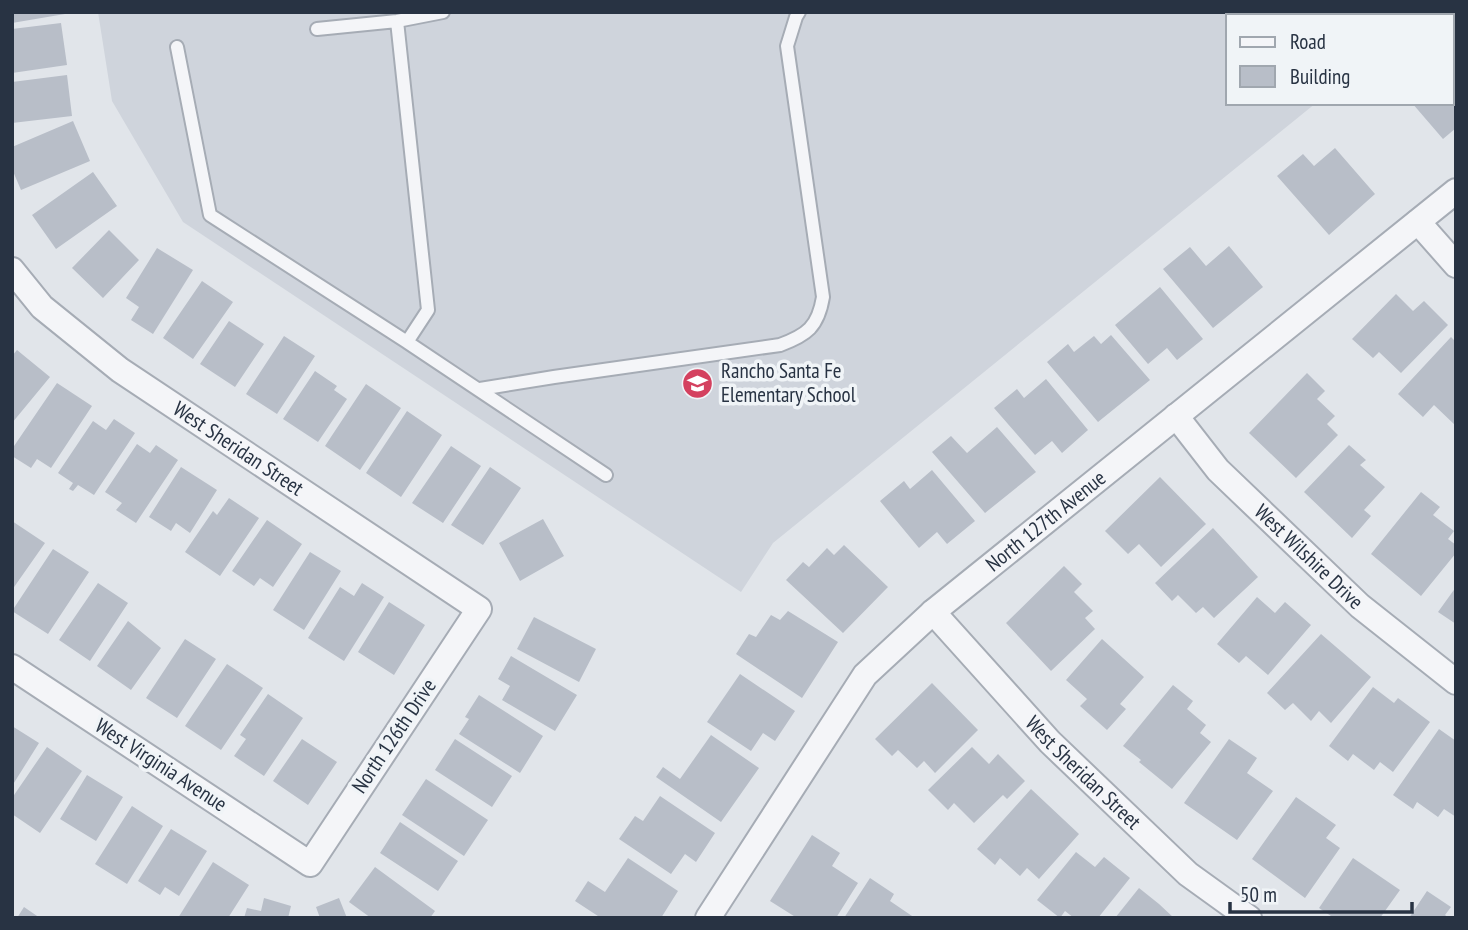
<svg xmlns="http://www.w3.org/2000/svg" width="1468" height="930" font-family="'PT Sans Narrow',sans-serif">
	<style>
		.built { fill: #cfd4dc }
		.building { fill: #b8bec8 }
		.lines { fill: none; stroke-linecap: round; stroke-linejoin: round }
		.service-casing { stroke: #a6acb5; stroke-width: 16 }
		.minor-casing { stroke: #a6acb5; stroke-width: 28 }
		.service { stroke: #f4f5f8; stroke-width: 12 }
		.minor { stroke: #f4f5f8; stroke-width: 24 }
		.labels { text-anchor: middle; stroke-width: 7; stroke-linejoin: round; paint-order: stroke }
		.poi-label { font-size: 21px; fill: #283343; stroke: #f0f4f7; text-anchor: start }
		.street-label { font-size: 21px; fill: #283343; stroke: #f0f4f7 }
	</style>
	<rect width="100%" height="100%" fill="#e1e5ea"/>
	<!-- built -->
	<path class="built" d="M98,12H1428L1423,16H1228V103H1316L773,543L741,592L183,222L112,101Z"/>
	<!-- building -->
	<path class="building" d="M12,12H65V14L12,23Z
		M61,23L67,65L12,73V29Z
		M1452,49L1456,53V128L1443,139L1412,103H1452Z
		M67,75L72,116L12,123V82Z
		M73,121L90,161L21,190L12,169V147Z
		M1335,148L1375,194L1329,235L1277,176L1303,154L1314,166Z
		M93,172L117,206L56,249L32,215Z
		M109,230L139,260L103,298L72,268Z
		M1229,246L1263,287L1213,328L1163,269L1190,247L1206,266Z
		M157,248L193,270L153,334L131,320L139,307L126,298Z
		M202,281L233,302L193,359L163,338Z
		M1160,287L1203,339L1177,360L1167,348L1148,364L1115,325Z
		M1396,294L1413,311L1424,301L1448,325L1401,373L1379,352L1373,358L1352,339Z
		M229,321L264,344L235,387L200,364Z
		M1111,335L1150,380L1098,422L1047,362L1068,344L1074,352L1094,336L1101,344Z
		M284,336L315,356L277,414L246,394Z
		M1451,337L1456,342V426L1434,405L1423,417L1398,394Z
		M17,350L50,377L12,423V356Z
		M315,371L337,386L334,390L347,399L318,442L283,419Z
		M1307,373L1325,391L1317,399L1335,416L1327,424L1338,435L1296,478L1249,433Z
		M1046,379L1088,430L1062,453L1052,441L1035,455L994,408L1017,389L1024,398Z
		M57,383L92,406L51,468L37,459L31,468L12,456V449Z
		M366,384L401,408L360,470L325,446Z
		M407,411L442,435L401,497L366,473Z
		M114,419L135,433L94,495L78,485L73,491L69,489L73,483L58,473L93,421L106,430Z
		M997,427L1036,472L985,513L932,452L951,436L967,453Z
		M137,444L150,453L156,445L178,460L136,523L116,510L122,503L105,492Z
		M1349,445L1366,460L1360,465L1385,487L1364,510L1371,516L1352,538L1304,492Z
		M451,446L481,466L443,523L412,503Z
		M181,467L217,490L190,533L176,523L171,531L149,517Z
		M490,467L521,488L483,545L451,525Z
		M932,470L975,521L947,544L937,532L919,548L880,501L904,481L910,489Z
		M1160,477L1206,524L1161,567L1139,544L1128,554L1105,531Z
		M1421,492L1440,507L1433,515L1454,531L1448,539L1456,545V553L1421,596L1371,554Z
		M229,498L259,518L220,576L185,552L213,511L217,515Z
		M543,519L564,556L520,581L499,543Z
		M267,520L302,544L273,587L260,578L254,586L232,571Z
		M12,521L45,543L12,590Z
		M1213,528L1258,577L1214,618L1203,607L1196,613L1178,595L1172,601L1155,583Z
		M844,545L888,587L843,633L786,580L803,562L809,567L827,548L834,555Z
		M53,549L89,572L48,634L12,611Z
		M310,552L341,571L304,630L273,610Z
		M1064,566L1082,584L1074,592L1093,611L1085,618L1095,629L1051,671L1006,623Z
		M98,583L128,603L90,661L59,640Z
		M362,583L384,597L344,661L308,638L340,587L354,596Z
		M1456,587V624L1438,612Z
		M1257,597L1275,613L1285,602L1311,625L1268,675L1246,656L1239,663L1217,644Z
		M389,602L425,625L394,675L358,652Z
		M788,611L838,642L802,698L736,654L749,634L756,637L771,615L780,620Z
		M534,617L596,649L579,682L517,649Z
		M128,621L161,648L131,690L97,666Z
		M1321,634L1371,677L1331,723L1319,711L1311,721L1293,703L1285,710L1267,693Z
		M185,639L216,659L177,718L146,698Z
		M1102,639L1144,677L1120,704L1126,709L1107,730L1080,706L1087,699L1066,680Z
		M511,656L577,695L555,731L502,700L510,686L498,679Z
		M227,664L263,688L221,750L185,726Z
		M740,674L795,711L775,741L763,733L751,751L707,722Z
		M932,683L978,730L935,773L924,761L917,768L898,750L892,756L875,739Z
		M1173,685L1193,701L1187,709L1206,725L1200,733L1211,742L1172,789L1139,762L1141,760L1123,746Z
		M1373,687L1394,703L1398,698L1430,722L1393,772L1380,762L1374,770L1353,754L1348,761L1329,746Z
		M268,694L303,718L264,776L234,756L246,739L240,735Z
		M479,695L543,736L520,773L459,734L469,719L465,717Z
		M12,726L39,743L12,786Z
		M1439,729L1456,741V817L1444,809L1438,817L1417,802L1413,809L1393,795Z
		M711,735L759,768L721,822L656,777L663,767L680,779Z
		M302,739L337,762L308,805L273,781Z
		M455,739L512,776L492,807L435,770Z
		M1229,739L1257,758L1247,773L1273,791L1237,840L1184,803Z
		M47,747L82,771L40,833L12,814V798Z
		M972,747L989,764L998,754L1025,781L1007,799L1003,795L974,823L954,803L948,810L928,790Z
		M87,775L123,797L96,841L60,819Z
		M426,779L488,820L464,856L402,815Z
		M1031,789L1079,834L1039,879L1027,868L1020,876L1000,858L995,865L977,849Z
		M660,796L715,833L696,862L685,854L671,874L619,839L635,816L643,821Z
		M1296,797L1336,825L1326,838L1340,848L1305,898L1252,859Z
		M132,806L163,826L127,884L95,864Z
		M400,822L458,861L438,891L380,853Z
		M171,829L207,851L179,896L165,887L160,895L138,881Z
		M812,835L840,853L832,866L858,883L836,918H797L770,901Z
		M1076,852L1095,867L1104,857L1130,878L1098,918H1074L1065,911L1060,918L1037,900Z
		M628,858L678,891L661,918H601L575,901L588,881L605,892Z
		M1353,858L1400,890L1380,918H1334L1319,908Z
		M213,862L249,885L228,918H178Z
		M375,867L435,911L430,918H371L349,902Z
		M870,878L894,894L890,901L915,918H844Z
		M1139,888L1159,904L1174,918H1115Z
		M1427,891L1451,907L1445,915L1449,918H1409Z
		M264,898L291,906L288,918H244L247,908L261,911Z
		M339,898L347,918H320L316,907Z
		M24,907L40,918H17Z"/>
	<g class="lines">
		<defs>
			<path id="service" d="M317,29L397,21L443,12
				M177,47L210,215L407,342L428,310L397,21
				M407,342L606,475
				M480,389L554,377L780,345C807,335 818,327 823,297L787,46L796,17L799,12"/>
			<g id="minor">
				<path d="M1418,222L1456,265"/>
				<path id="s1" d="M12,270L42,307L120,370L479,609L310,864L12,667"/>
				<path id="s2" d="M1176,416L1218,470L1360,606L1456,682"/>
				<path id="s3" d="M933,612L1050,742L1188,874L1249,918"/>
				<path id="s4" d="M708,918L865,675L933,612L1456,191"/>
			</g>
		</defs>
		<!-- service casing -->
		<use href="#service" class="service-casing"/>
		<!-- minor casing -->
		<use href="#minor" class="minor-casing"/>
		<!-- service -->
		<use href="#service" class="service"/>
		<!-- minor -->
		<use href="#minor" class="minor"/>
	</g>
	<!-- icons -->
	<defs>
		<symbol id="school-disc" viewBox="-11 -11 22 22"><circle r="9.5" fill="#d4415f" stroke="#f0f4f7"/><path d="M0-5L7-2L0 1L-7-2ZM-4 1L0 2.5L4 1V4Q0 6-4 4Z" fill="#fff"/></symbol>
	</defs>
	<g fill-rule="evenodd">
		<use href="#school-disc" x="680" y="366" width="35" height="35"/>
	</g>
	<g class="labels">
		<!-- poi labels -->
		<g class="poi-label">
			<text x="721" y="378">Rancho Santa Fe<tspan x="721" dy="24">Elementary School</tspan></text>
		</g>
		<!-- street labels -->
		<g class="street-label">
			<text dy="7" stroke="none"><textPath href="#s1" startOffset="290">West Sheridan Street</textPath></text>
			<text dy="7" stroke="none"><textPath href="#s4" startOffset="527">North 127th Avenue</textPath></text>
			<text dy="7" stroke="none"><textPath href="#s2" startOffset="194">West Wilshire Drive</textPath></text>
			<text transform="translate(394 736) rotate(-56)" y="7">North 126th Drive</text>
			<text transform="translate(161 765) rotate(33)" y="7">West Virginia Avenue</text>
			<text dy="7" stroke="none"><textPath href="#s3" startOffset="220">West Sheridan Street</textPath></text>
		</g>
	</g>
	<!-- border -->
	<rect width="1468" height="930" fill="none" stroke="#283343" stroke-width="28"/>
	<!-- legend -->
	<rect x="1226" y="14" width="228" height="91" fill="#f0f4f7" stroke="#a0a7af" stroke-width="2"/>
	<rect x="1240" y="37" width="35" height="10" fill="#f4f5f8" stroke="#a0a7af" stroke-width="2"/>
	<text x="1290" y="49" font-size="21" fill="#283343">Road</text>
	<rect x="1240" y="66" width="35" height="21" fill="#b8bec8" stroke="#a0a7af" stroke-width="2"/>
	<text x="1290" y="84" font-size="21" fill="#283343">Building</text>
	<!-- scale -->
	<path d="M1230 902v10h182v-10" fill="none" stroke="#283343" stroke-width="3.5"/>
	<text x="1240" y="902" font-size="21" fill="#283343" stroke="#f0f4f7" stroke-width="5" paint-order="stroke">50 m</text>
</svg>
